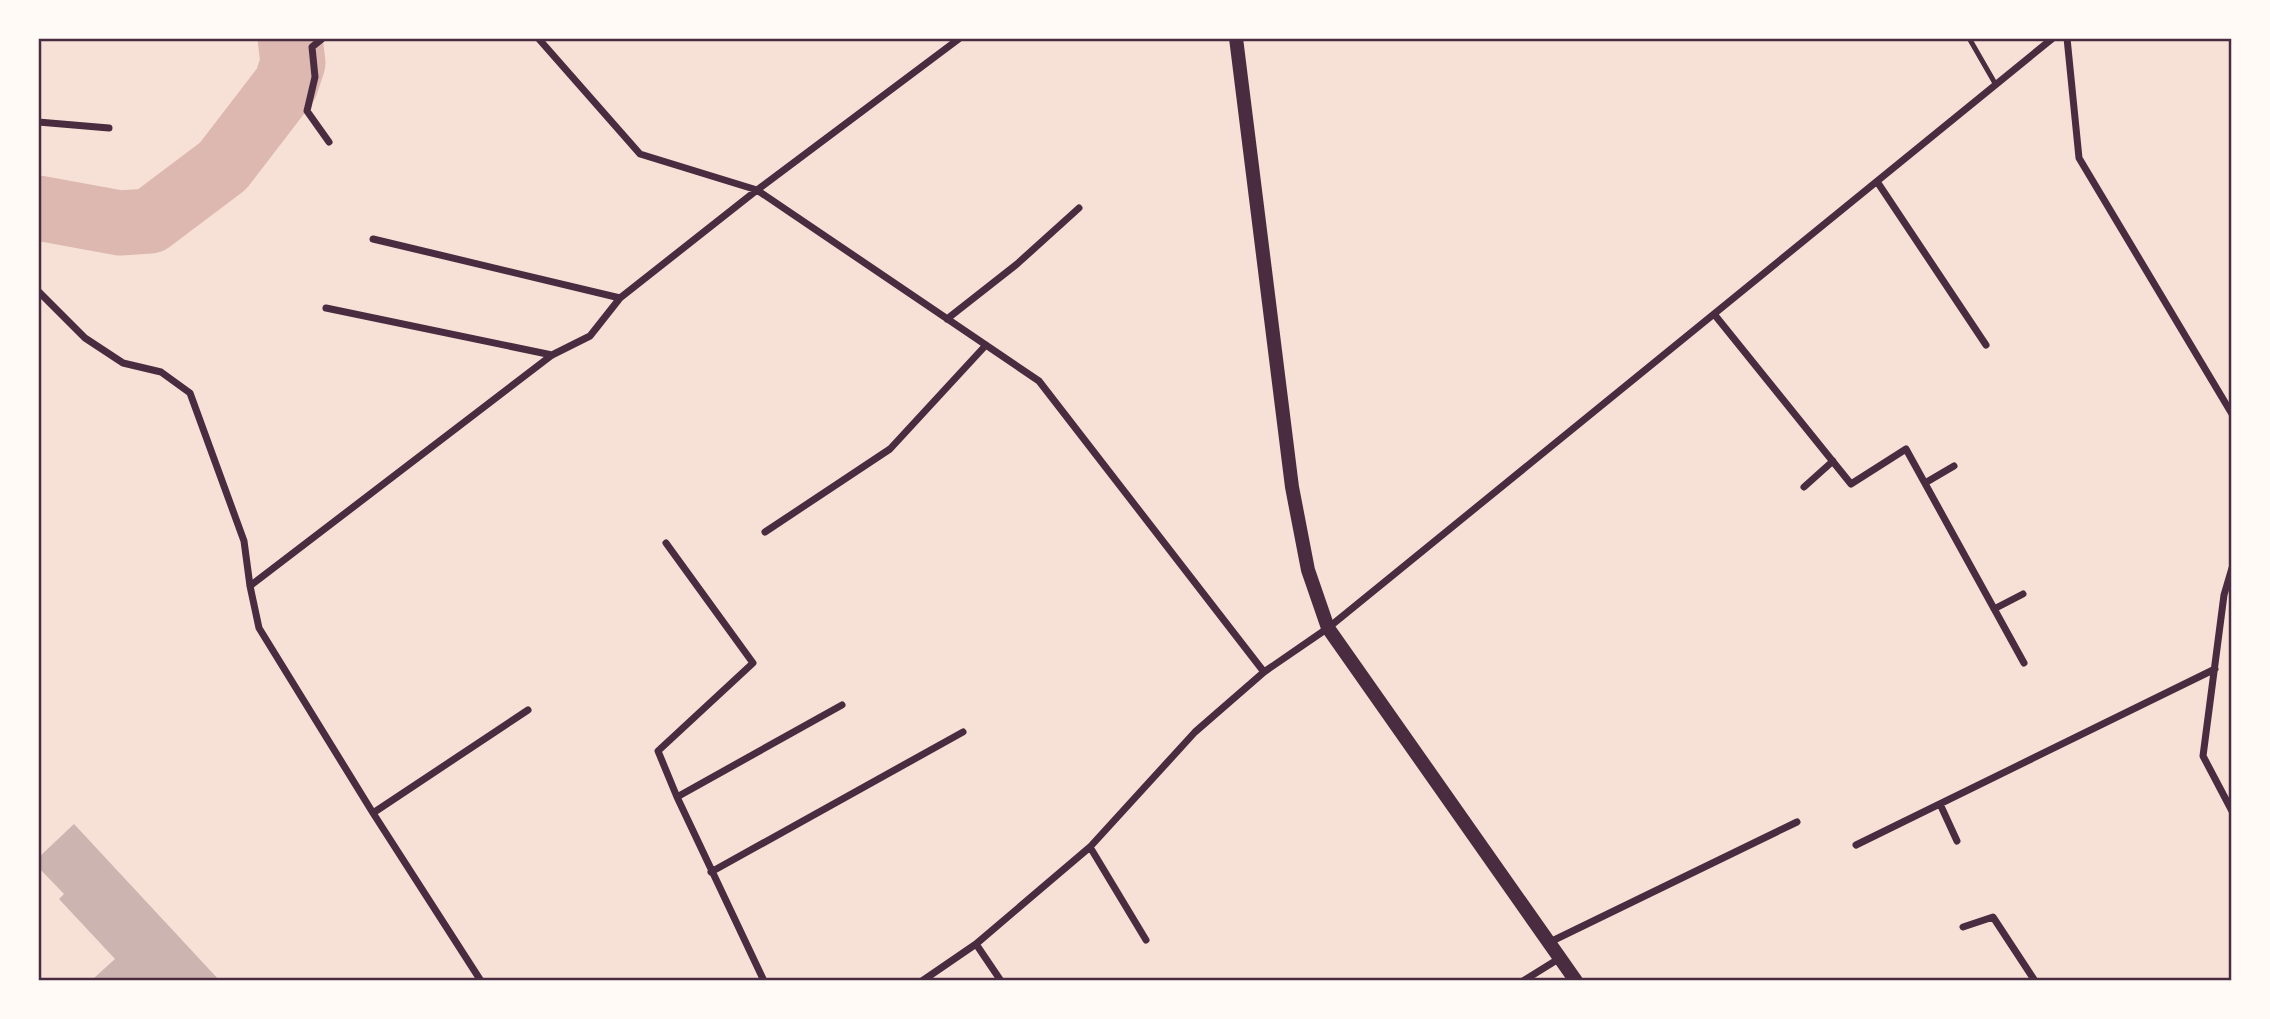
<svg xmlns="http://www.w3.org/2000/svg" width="2270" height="1019" font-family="'Asap Condensed',sans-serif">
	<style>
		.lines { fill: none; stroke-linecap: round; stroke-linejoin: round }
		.river { stroke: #dcb8b0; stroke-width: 65 }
		.building { fill: #ccb4b1 }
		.service { stroke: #4a2c40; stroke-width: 5 }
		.minor { stroke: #4a2c40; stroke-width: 7 }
		.secondary { stroke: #4a2c40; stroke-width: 14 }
		.neatline { fill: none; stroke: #4a2c40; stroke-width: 2.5 }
	</style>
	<rect width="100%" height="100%" fill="#f7e1d7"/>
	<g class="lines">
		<!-- river -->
		<path class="river" d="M38,208L120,223L150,221L223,166L286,84L293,63L290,38"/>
	</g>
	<!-- building -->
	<path class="building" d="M74,824L220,981H96L94,978L115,959L59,899L64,894L38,867V858Z"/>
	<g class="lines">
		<!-- service -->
		<path class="service" d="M1969,38L1996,85"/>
		<!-- minor -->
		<path class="minor" d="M323,38L312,47L315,77L307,111L329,142
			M538,38L640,154L757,190L1039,381L1264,672
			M2067,38L2079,158L2232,414
			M38,122L109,128
			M1878,183L1986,345
			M373,239L620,298
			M38,291L85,338L123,363L161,372L190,393L244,541L250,586L259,628L373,813L481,981
			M326,308L552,355
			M1714,314L1851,484L1906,449L2024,663
			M947,319L1017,264L1079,208
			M1925,483L1954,466
			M1804,487L1833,461
			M765,532L890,449L986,345
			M666,543L753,663L658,751L677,797
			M2232,568L2224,595L2203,756L2232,811
			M250,586L552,355L590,336L620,298L757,190L960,38
			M1994,609L2023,594
			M1940,804L1957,841
			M373,813L528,710
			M1856,845L2215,669
			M1090,847L1146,940
			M711,872L963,732
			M1963,927L1993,917L2035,981
			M1550,942L1797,822
			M976,944L1001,981
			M764,981L677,797L842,705
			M922,981L976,944L1090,847L1195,732L1264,672L1328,628L2053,38
			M1523,981L1560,958"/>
		<!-- secondary -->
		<path class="secondary" d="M1236,38L1292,487L1308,570L1328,628L1576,981"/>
	</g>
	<!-- border -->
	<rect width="2270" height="1019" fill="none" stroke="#fffaf5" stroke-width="80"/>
	<rect x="40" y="40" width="2190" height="939" class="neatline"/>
</svg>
